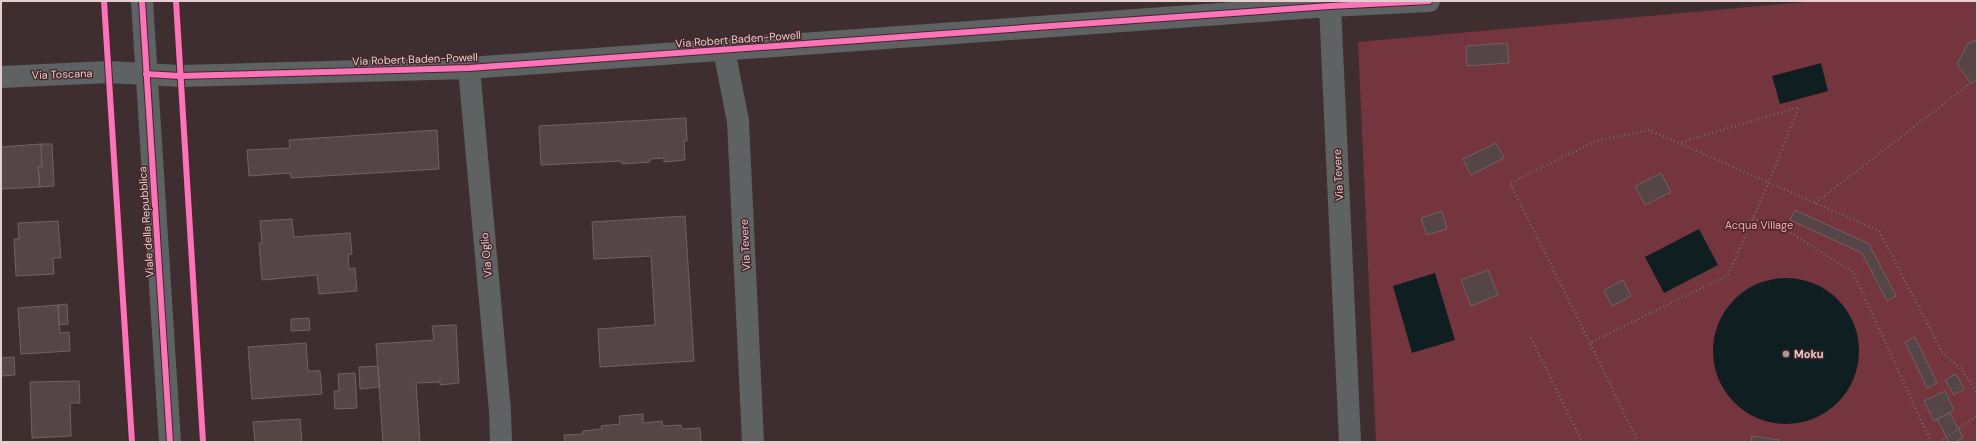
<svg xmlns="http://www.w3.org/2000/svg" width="1978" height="443" font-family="'DM Sans',sans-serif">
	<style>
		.green { fill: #75353e }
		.water { fill: #0f1e20 }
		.building { fill: #554547; stroke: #706263 }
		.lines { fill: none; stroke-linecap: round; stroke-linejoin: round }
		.path { stroke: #6c6a6a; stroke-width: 2.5; stroke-dasharray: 1 3; stroke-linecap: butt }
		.minor { stroke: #5f6263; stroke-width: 22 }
		.cycleway-casing { stroke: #47262a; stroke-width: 8 }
		.cycleway { stroke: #fb73b8; stroke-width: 6 }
		.poi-dot { fill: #aa9697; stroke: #47262a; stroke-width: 1.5 }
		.labels { text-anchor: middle; stroke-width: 3; stroke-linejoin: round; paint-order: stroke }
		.street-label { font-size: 11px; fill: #e4cecf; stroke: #47262a }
		.park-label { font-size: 11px; fill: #f8aab1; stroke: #47262a }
		.poi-label { font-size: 11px; font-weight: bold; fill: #e4cecf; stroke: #47262a; text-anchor: start }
	</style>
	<rect width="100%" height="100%" fill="#3f2e30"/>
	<!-- green -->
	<path class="green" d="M1816,1H1977V442H1376L1358,42Z"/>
	<!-- water -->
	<path class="water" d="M1821,63L1828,91L1780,104L1772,76Z
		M1699,229L1718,265L1664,293L1645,257Z
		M1435,273L1455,340L1412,353L1393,286Z
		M1713 351a73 73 0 1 1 146 0a73 73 0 1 1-146 0Z"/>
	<!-- building -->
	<path class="building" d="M1977,40V80L1971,83L1957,64L1968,43Z
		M1507,43L1509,63L1467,66L1466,46Z
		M686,118L687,141H684L685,160L664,162V158L650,159V162L622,164V161L541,165L539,126Z
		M437,130L439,169L291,178L290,173L249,176L247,150L290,148L289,140Z
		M1496,143L1504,158L1471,175L1463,159Z
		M41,144L42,166L38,167L40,187L1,189V147Z
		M41,144H52L54,186L40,187L38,167L42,166Z
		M1661,173L1671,192L1645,205L1635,186Z
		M1795,210L1869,244L1896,296L1887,301L1862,253L1790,220Z
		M1442,211L1447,229L1427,235L1421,218Z
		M685,216L694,361L600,367L598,329L655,325L651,256L594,259L592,222Z
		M292,219L294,237L350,233L352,254L348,255L349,269L355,268L357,291L319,294L317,275L262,280L259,243H262L260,221Z
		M58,221L61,258H53L54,274L16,276L14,239H19L18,223Z
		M1488,270L1498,295L1471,306L1461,280Z
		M1623,280L1631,296L1612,306L1604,290Z
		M67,304L68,324L59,325L58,305Z
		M58,305L60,333L69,332L70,351L21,354L18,308Z
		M309,318L310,330L291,331V319Z
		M456,325L459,383L440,385V382L416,383L420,442H383L376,344L434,340L432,326Z
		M1915,337L1937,383L1927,388L1905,342Z
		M306,343L308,371H320L322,394L252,399L248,347Z
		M14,357L15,375L1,376V358Z
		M378,366L380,387L360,389L359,367Z
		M355,373L357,408L335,409L334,391H339L338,374Z
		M1956,374L1964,389L1954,395L1945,380Z
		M79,381L80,403H70L71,436L32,438L30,382Z
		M1945,391L1954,410L1934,421L1924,401Z
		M1950,413L1963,438L1955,442H1949L1937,419Z
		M643,414V423L662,421L663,426L681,425L682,429L700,428L701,442H565L564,435L583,434V431L602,429L601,426L620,424L619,416Z
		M300,419L302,442H255L253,422Z
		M1752,436L1779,440L1778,442H1751Z"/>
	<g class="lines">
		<!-- path -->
		<path class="path" d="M1815,203L1971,83
			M1753,218L1792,234L1853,272L1931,442
			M1531,338L1582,442
			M1590,343L1510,183L1596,141L1649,130L1879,231L1942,352L1961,369L1977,392
			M1638,442L1590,343L1728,275L1768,184L1799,107L1679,143
			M1939,442L1977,416"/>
		<!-- minor -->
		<path class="minor" d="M142,1L170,442
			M1330,6L1350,442
			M724,50L738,121L753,442
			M469,68L500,411L501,442
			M1,77L109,72L180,76L469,68L1330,6L1429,1"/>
		<defs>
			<path id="cycleway" d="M104,1L132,442
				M142,1L170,442
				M176,1L203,442
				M146,74L180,76L469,68L1330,6L1429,1"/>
		</defs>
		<!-- cycleway casing -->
		<use href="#cycleway" class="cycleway-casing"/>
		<!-- cycleway -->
		<use href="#cycleway" class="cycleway"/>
	</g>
	<!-- markers -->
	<circle class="poi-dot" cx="1786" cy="354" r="4"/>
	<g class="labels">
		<!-- street labels -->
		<g class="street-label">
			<text transform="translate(738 39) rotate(-4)" y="4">Via Robert Baden-Powell</text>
			<text transform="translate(415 59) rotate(-2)" y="4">Via Robert Baden-Powell</text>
			<text transform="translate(62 74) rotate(-2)" y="4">Via Toscana</text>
			<text transform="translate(1338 175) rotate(-93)" y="4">Via Tevere</text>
			<text transform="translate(146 222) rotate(-94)" y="4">Viale della Repubblica</text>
			<text transform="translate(745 245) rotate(-93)" y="4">Via Tevere</text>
			<text transform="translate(486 255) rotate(-95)" y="4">Via Oglio</text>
		</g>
		<!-- park labels -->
		<g class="park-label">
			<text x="1759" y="229">Acqua Village</text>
		</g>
		<!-- poi labels -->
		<g class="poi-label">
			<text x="1794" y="358">Moku</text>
		</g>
	</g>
	<!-- border -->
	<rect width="1978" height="443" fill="none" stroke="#e4cecf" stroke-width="4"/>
</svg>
